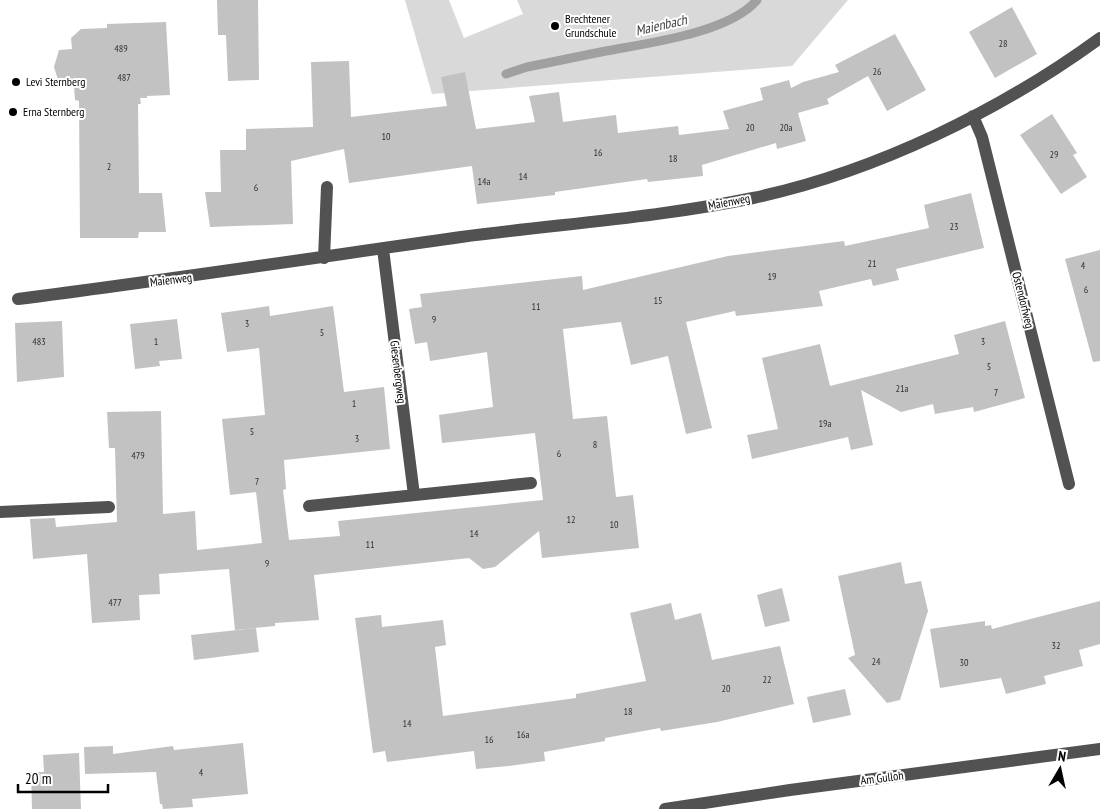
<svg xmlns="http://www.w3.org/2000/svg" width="1100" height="809" font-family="'PT Sans Narrow',sans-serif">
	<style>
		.green { fill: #d9d9d9 }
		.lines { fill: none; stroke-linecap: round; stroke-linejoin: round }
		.stream { stroke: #a0a0a0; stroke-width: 9 }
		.building { fill: #c2c2c2 }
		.minor { stroke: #525252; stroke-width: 12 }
		.poi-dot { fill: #000; stroke: #fff; stroke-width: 2 }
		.labels { text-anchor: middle; stroke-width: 4; stroke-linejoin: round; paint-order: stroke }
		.number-label { font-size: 10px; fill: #303030 }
		.poi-label { font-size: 12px; fill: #000; stroke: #fff; text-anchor: start }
		.street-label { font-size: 12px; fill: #000; stroke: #fff }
		.water-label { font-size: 14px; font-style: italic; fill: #414141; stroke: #fff }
	</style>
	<rect width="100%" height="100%" fill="#fff"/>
	<!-- green -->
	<path class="green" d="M405,0H449L464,38L523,14L517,0H848L792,66L432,94Z"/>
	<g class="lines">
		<!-- stream -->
		<path class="stream" d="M506,74L527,67C553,62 580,56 606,51C648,43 729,33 757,0"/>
	</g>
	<!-- building -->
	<path class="building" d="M217,0H258L259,80L228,81L226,35H218Z
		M1012,7L1037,54L995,78L969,32Z
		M166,22L170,95L147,96V98H140L141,104H138L139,193H162L166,232H139L138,238H80L79,101L75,100L74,86H60L54,67L59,50L72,49L71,38L81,29L107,28V24Z
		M895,34L926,90L887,111L868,76L827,99L829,104L798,113L806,141L777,149L776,143L702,165L703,176L648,182L647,179L555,192V195L477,204L472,166L349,183L344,149L291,161L293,224L210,227L205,192H221L220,150H246V129L313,127L311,62L349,61L351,117L447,106L441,77L465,72L476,129L535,122L529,96L559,92L563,122L616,115L618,133L678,126L679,135L729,129L723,111L763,100L760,88L789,80L791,88L803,82L839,72L835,65Z
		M1052,114L1077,153L1073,155L1087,177L1061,194L1020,135Z
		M971,193L984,248L896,269L899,280L873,286L871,279L819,291L823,306L736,316L735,311L686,322L712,428L686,434L668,356L631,365L621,322L563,329L573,419L607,416L616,497L633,495L639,548L542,558L539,531L495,567L483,569L469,558L314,575L319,620L275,623V626L235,630L229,569L159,574L160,594L139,595L140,620L92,623L87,554L33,559L30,519L55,518L56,527L117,522L115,448H109L107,412L161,411L163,514L195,511L197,550L262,543L256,492L230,495L222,419L265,415L259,348L227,352L221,313L269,306L270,316L333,306L344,392L384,387L390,449L284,460L286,489L283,490L289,540L340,536L338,521L543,500L535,433L442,443L439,415L493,407L487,352L430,361L427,342L415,344L409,309L422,307L420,294L582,276L583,290L728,256L844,241L845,246L929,228L924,205Z
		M1100,250V361L1093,362L1065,259Z
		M177,319L182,359L159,361L160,366L135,369L130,324Z
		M62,321L64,377L17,382L15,323Z
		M1005,321L1025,398L974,412L973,407L935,414L933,404L901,412L861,390L873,445L851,450L848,437L752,459L747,435L778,429L762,358L820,344L830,386L959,354L954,335Z
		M901,562L905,584L921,581L928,611L900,700L887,703L848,658L855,655L838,576Z
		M782,588L790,621L765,627L757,595Z
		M1100,601V644L1079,650L1083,666L1044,676L1046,684L1006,694L1001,678L940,688L930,629L985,621V626L991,625L992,629Z
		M671,603L675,620L701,613L712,660L780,646L794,704L717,722L661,731L660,728L605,738V741L544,752L545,761L509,766L476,769L474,751L387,762L385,751L373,753L355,618L381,615L382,627L443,620L446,645L435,647L443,716L576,698V694L646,681L630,613Z
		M256,628L259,652L194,660L191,635Z
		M845,689L851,715L813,723L807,697Z
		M243,743L248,794L192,799L193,807L163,809L162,804H160L156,772L85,774L84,747L113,746V754L173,746L174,750Z
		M79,753L81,809H32L31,772H44L43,755Z"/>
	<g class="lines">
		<!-- minor -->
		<path class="minor" d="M973,116L982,137L1069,484
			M383,249L414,495
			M324,258L327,187
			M18,299C166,280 313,258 461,237C558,224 656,218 753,198C875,172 1000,111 1100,38
			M309,506L531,483
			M0,512L109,507
			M665,809L790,790L1100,749"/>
	</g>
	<!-- markers -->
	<g class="poi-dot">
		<circle cx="555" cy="26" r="5"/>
		<circle cx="16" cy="82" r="5"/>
		<circle cx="13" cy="112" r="5"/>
	</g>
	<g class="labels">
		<!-- number labels -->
		<g class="number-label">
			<text x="1003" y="47">28</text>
			<text x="121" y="52">489</text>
			<text x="877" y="75">26</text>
			<text x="124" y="81">487</text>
			<text x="750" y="131">20</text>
			<text x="786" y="131">20a</text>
			<text x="386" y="140">10</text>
			<text x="598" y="156">16</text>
			<text x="1054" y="158">29</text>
			<text x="673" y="162">18</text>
			<text x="109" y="170">2</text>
			<text x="523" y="180">14</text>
			<text x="484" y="185">14a</text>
			<text x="256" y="191">6</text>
			<text x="954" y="230">23</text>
			<text x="872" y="267">21</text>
			<text x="1083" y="269">4</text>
			<text x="772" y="280">19</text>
			<text x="1086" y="293">6</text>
			<text x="658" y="304">15</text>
			<text x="536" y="310">11</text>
			<text x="434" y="323">9</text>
			<text x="247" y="327">3</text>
			<text x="322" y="336">5</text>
			<text x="39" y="345">483</text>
			<text x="156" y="345">1</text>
			<text x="983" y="345">3</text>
			<text x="989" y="370">5</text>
			<text x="902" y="392">21a</text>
			<text x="996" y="396">7</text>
			<text x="354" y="407">1</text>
			<text x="825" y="427">19a</text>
			<text x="252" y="435">5</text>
			<text x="357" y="442">3</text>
			<text x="595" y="448">8</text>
			<text x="559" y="457">6</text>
			<text x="138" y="459">479</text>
			<text x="257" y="485">7</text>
			<text x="571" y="523">12</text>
			<text x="614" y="528">10</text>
			<text x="474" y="537">14</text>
			<text x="370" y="548">11</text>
			<text x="267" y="567">9</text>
			<text x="115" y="606">477</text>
			<text x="1056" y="649">32</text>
			<text x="876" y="665">24</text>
			<text x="964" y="666">30</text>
			<text x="767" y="683">22</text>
			<text x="726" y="692">20</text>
			<text x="628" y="715">18</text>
			<text x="407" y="727">14</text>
			<text x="523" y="738">16a</text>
			<text x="489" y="743">16</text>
			<text x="201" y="776">4</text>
		</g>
		<!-- poi labels -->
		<g class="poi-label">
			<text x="565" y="23">Brechtener<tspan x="565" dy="14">Grundschule</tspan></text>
			<text x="26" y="86">Levi Sternberg</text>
			<text x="23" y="116">Erna Sternberg</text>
		</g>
		<!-- street labels -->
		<g class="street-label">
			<text transform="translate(729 202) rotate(-11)" y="4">Maienweg</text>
			<text transform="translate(171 280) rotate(-7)" y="4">Maienweg</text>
			<text transform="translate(1023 300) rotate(76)" y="4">Ostendorfweg</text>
			<text transform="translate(398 372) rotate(83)" y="4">Giesenbergweg</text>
			<text transform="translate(882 778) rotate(-7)" y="4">Am Gulloh</text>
		</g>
		<!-- water labels -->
		<g class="water-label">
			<text transform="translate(661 25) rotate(-13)" y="5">Maienbach</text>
		</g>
	</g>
	<!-- north arrow -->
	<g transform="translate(1060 769) rotate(9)" stroke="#ffffff" stroke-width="4" paint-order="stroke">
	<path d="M0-4L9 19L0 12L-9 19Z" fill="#000000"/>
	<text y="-8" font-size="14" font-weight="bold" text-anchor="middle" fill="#000000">N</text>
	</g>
	<!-- scale -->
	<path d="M18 784v8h90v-8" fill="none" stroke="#000000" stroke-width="2.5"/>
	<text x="25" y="784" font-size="15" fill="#000000" stroke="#ffffff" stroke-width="4" paint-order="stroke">20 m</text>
</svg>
